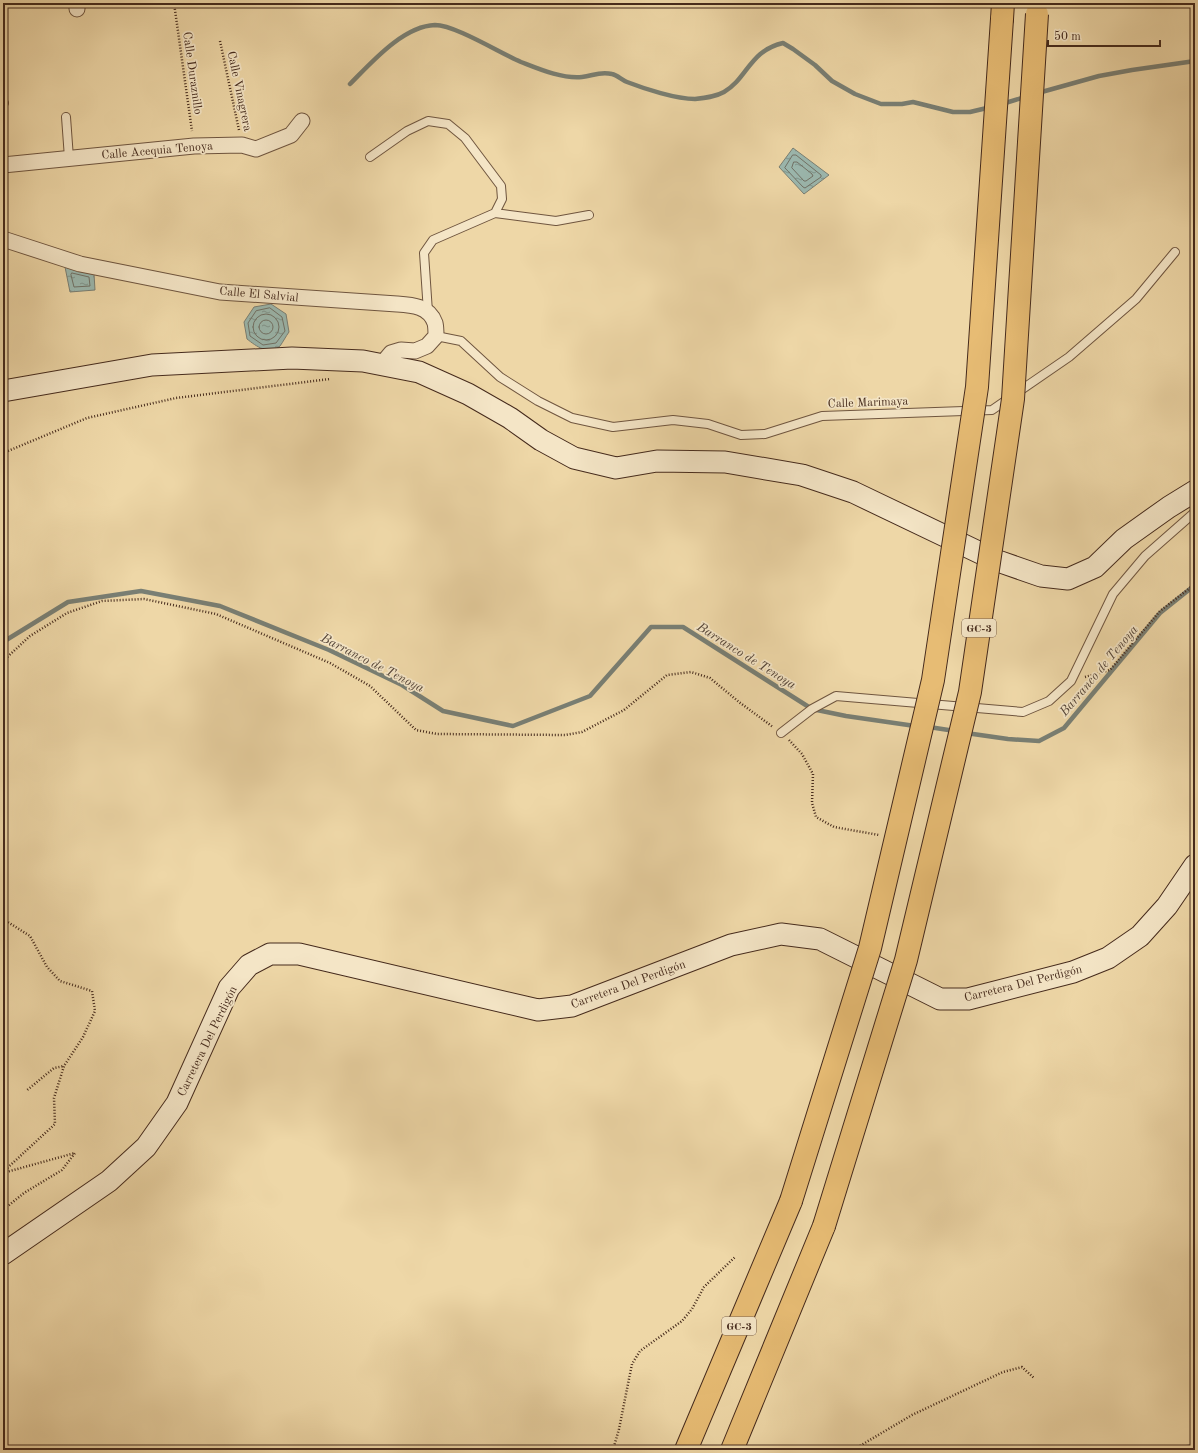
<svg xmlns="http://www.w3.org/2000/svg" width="1198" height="1453" font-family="'Old Standard TT',serif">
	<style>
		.water { fill: url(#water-ripples); stroke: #797f74 }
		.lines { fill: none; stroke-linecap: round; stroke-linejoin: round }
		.shore { stroke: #707166; stroke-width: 1 }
		.stream { stroke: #797f74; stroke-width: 4.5 }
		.lane-casing { stroke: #6f553f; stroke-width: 10 }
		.street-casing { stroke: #6f553f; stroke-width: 17 }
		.secondary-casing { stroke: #452a1c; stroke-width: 23 }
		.highway-casing { stroke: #452a1c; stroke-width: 24 }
		.path { stroke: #452a1c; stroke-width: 2.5; stroke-dasharray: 1 2; stroke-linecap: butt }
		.lane { stroke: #f4e5c6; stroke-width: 8 }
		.street { stroke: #f4e5c6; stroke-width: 15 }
		.secondary { stroke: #f4e5c6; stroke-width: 21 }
		.highway { stroke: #e7bc74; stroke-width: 22 }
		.highway-bridge-casing { stroke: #452a1c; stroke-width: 24; stroke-linecap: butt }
		.highway-bridge { stroke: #e7bc74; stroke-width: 22 }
		.labels { text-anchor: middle; stroke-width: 3.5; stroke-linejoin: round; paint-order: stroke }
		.shield { fill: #f4e5c6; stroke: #7a624f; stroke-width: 1 }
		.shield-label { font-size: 11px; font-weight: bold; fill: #452a1c }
		.street-label { font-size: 12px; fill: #452a1c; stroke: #f4e5c6 }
		.water-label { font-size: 13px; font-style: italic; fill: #564639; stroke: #f4e5c6 }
	</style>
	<defs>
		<pattern id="water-ripples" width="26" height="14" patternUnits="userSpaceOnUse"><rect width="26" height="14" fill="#9bb8af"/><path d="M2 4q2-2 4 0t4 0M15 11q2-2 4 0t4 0" fill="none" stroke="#80968e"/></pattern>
	</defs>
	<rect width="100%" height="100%" fill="#eed7a7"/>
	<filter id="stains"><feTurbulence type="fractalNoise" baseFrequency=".005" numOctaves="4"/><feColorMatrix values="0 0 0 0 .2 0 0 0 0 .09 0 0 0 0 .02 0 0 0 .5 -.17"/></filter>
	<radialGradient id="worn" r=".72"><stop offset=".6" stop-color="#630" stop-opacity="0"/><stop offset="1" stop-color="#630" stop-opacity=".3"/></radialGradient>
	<!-- water -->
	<path class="water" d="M793,148L829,175L804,194L779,167Z
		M65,267L94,274L95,290L70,292Z
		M271,304L286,314L289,332C286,336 283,342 280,346C269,356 256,346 247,339L244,322L254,307Z
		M1195,1444V1450H1159Z"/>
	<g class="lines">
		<!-- shore -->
		<path class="shore" d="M793,155H796L821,175V177L805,188L803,187L785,168Z
			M794,162H797L812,174L813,176L806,181H804L792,168Z
			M72,273L89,277L90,286L74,287L71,275Z
			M270,308L282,317L285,331L276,343L263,345L250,336L248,323L256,311Z
			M253 327a13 13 0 1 1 26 0a13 13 0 1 1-26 0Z
			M259 327a7 7 0 1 1 14 0a7 7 0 1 1-14 0Z"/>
		<!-- stream -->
		<path class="stream" d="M350,84C371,63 403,26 435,25C455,25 500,53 521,62C539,69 562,79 582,77C593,76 599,71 612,74C617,75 622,80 627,82C645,89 676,99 695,99C705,98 715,97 724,92C748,78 749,51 783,43L793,49L815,65L832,81L855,94L881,104H902L913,102L953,112H970L991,107
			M1038,93L1099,76L1132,70L1195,61
			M1002,104L1025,97
			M3,642L68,602L141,591L220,606L329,650L402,685L443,711L513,726L590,696L651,627H683L812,709L846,716L915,726
			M929,727L955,731
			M966,733L1008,739L1039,741L1064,728L1160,613L1195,585"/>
		<defs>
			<path id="lane" d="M3,103H4
				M66,117L69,158
				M370,157L407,131L428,121L448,124L465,138L501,186L502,199L495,213
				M428,312L424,253L433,240L495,213L556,221L589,215
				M436,336L461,341L500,377L538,401L572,418L613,427L673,420L708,424L741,435L765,434L822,416L992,410L1069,357L1136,299L1175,252
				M781,733L812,709L836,696L1023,712L1049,701L1071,681L1113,594L1145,556L1195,512"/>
			<path id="street" d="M77,9V3
				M3,165L194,146L242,145L256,149L291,135L302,121
				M3,239L80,264L220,292L397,304C412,305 429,306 435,323C436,327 436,333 436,336L427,346L415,351L401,350L391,353L381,365"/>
			<path id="secondary" d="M3,391L152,365L292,358L363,361L419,372L468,394L510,418L541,440L574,458L616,468L657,461L725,462L802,475L853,492L995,560L1041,576L1068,579L1095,567L1124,539L1169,507L1195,491
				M3,1254L109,1181L146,1147L177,1103L229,988L249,965L270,954H299L538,1010L572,1006L731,945L781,934L820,939L940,999H968L1073,972L1108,958L1140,936L1167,906L1195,865"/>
			<path id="highway" d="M1002,19L1003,3
				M686,1450L791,1201
				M732,1450L824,1226"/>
		</defs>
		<!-- lane casing -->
		<use href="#lane" class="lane-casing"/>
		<!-- street casing -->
		<use href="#street" class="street-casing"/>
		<!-- secondary casing -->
		<use href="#secondary" class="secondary-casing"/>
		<!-- highway casing -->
		<use href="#highway" class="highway-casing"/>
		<!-- path -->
		<path class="path" d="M174,3L192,131
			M220,41L239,130
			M3,66L4,92
			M4,113L6,152
			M8,451L87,418L176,398L330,379
			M3,661L30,636L67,613L102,601L144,599L216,614L330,663L370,686L416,730L437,734L565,735L582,732L624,710L667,675L691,672L710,678L739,702L773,727
			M1085,677L1110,670L1160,611L1195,584
			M789,740L802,754L813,774L812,803L816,817L834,827L879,835
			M3,919L30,936L47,967L60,981L92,991L95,1011L83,1037L64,1066
			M3,1172L55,1124L54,1098L64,1066L54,1068L26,1091
			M3,1173L75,1153L62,1170L24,1193L3,1210
			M613,1450L619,1429L632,1364L640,1351L682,1321L692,1309L704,1287L735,1257
			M856,1450L858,1447L912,1415L1003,1372L1022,1367L1034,1378"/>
		<!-- lane -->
		<use href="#lane" class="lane"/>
		<!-- street -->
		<use href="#street" class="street"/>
		<!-- secondary -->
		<use href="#secondary" class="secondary"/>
		<!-- highway -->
		<use href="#highway" class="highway"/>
		<defs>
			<path id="highway-bridge" d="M791,1201L870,948L933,680L977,387L1002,19
				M824,1226L906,960L970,692L1013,399L1037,14"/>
		</defs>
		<!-- highway-bridge casing -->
		<use href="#highway-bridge" class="highway-bridge-casing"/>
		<!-- highway-bridge -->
		<use href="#highway-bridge" class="highway-bridge"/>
	</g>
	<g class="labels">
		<!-- shield labels -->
		<g class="shield">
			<rect x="962" y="619" width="34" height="18" rx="3"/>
			<rect x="722" y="1317" width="34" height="18" rx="3"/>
		</g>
		<g class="shield-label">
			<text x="979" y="632">GC-3</text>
			<text x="739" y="1330">GC-3</text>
		</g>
		<!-- street labels -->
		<g class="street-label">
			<text transform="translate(193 73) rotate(82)" y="4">Calle Duraznillo</text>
			<text transform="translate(240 91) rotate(78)" y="4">Calle Vinagrera</text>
			<text transform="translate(157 150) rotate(-5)" y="4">Calle Acequia Tenoya</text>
			<text transform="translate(259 294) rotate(5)" y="4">Calle El Salvial</text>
			<text transform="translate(868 402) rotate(-2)" y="4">Calle Marimaya</text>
			<text transform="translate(1023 983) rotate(-14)" y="4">Carretera Del Perdigón</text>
			<text transform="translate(628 984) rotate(-20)" y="4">Carretera Del Perdigón</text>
			<text transform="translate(207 1041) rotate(-64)" y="4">Carretera Del Perdigón</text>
		</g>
		<!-- water labels -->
		<g class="water-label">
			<text transform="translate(747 655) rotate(32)" y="5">Barranco de Tenoya</text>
			<text transform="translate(373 662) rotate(27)" y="5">Barranco de Tenoya</text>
			<text transform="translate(1098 670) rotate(-50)" y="5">Barranco de Tenoya</text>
		</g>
	</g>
	<!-- margin -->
	<rect width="1198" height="1453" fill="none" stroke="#eed7a7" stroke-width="16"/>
	<rect x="4" y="4" width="1190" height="1445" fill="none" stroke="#452a1c" stroke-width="2"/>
	<rect x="8" y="8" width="1182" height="1437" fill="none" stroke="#452a1c"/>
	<!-- scale -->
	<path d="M1048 40v6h112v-6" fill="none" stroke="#452a1c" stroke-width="2"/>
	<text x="1054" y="40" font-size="12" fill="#452a1c" stroke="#f4e5c6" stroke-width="3" paint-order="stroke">50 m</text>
	<rect width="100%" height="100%" filter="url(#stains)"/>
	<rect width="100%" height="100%" fill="url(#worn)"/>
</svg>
